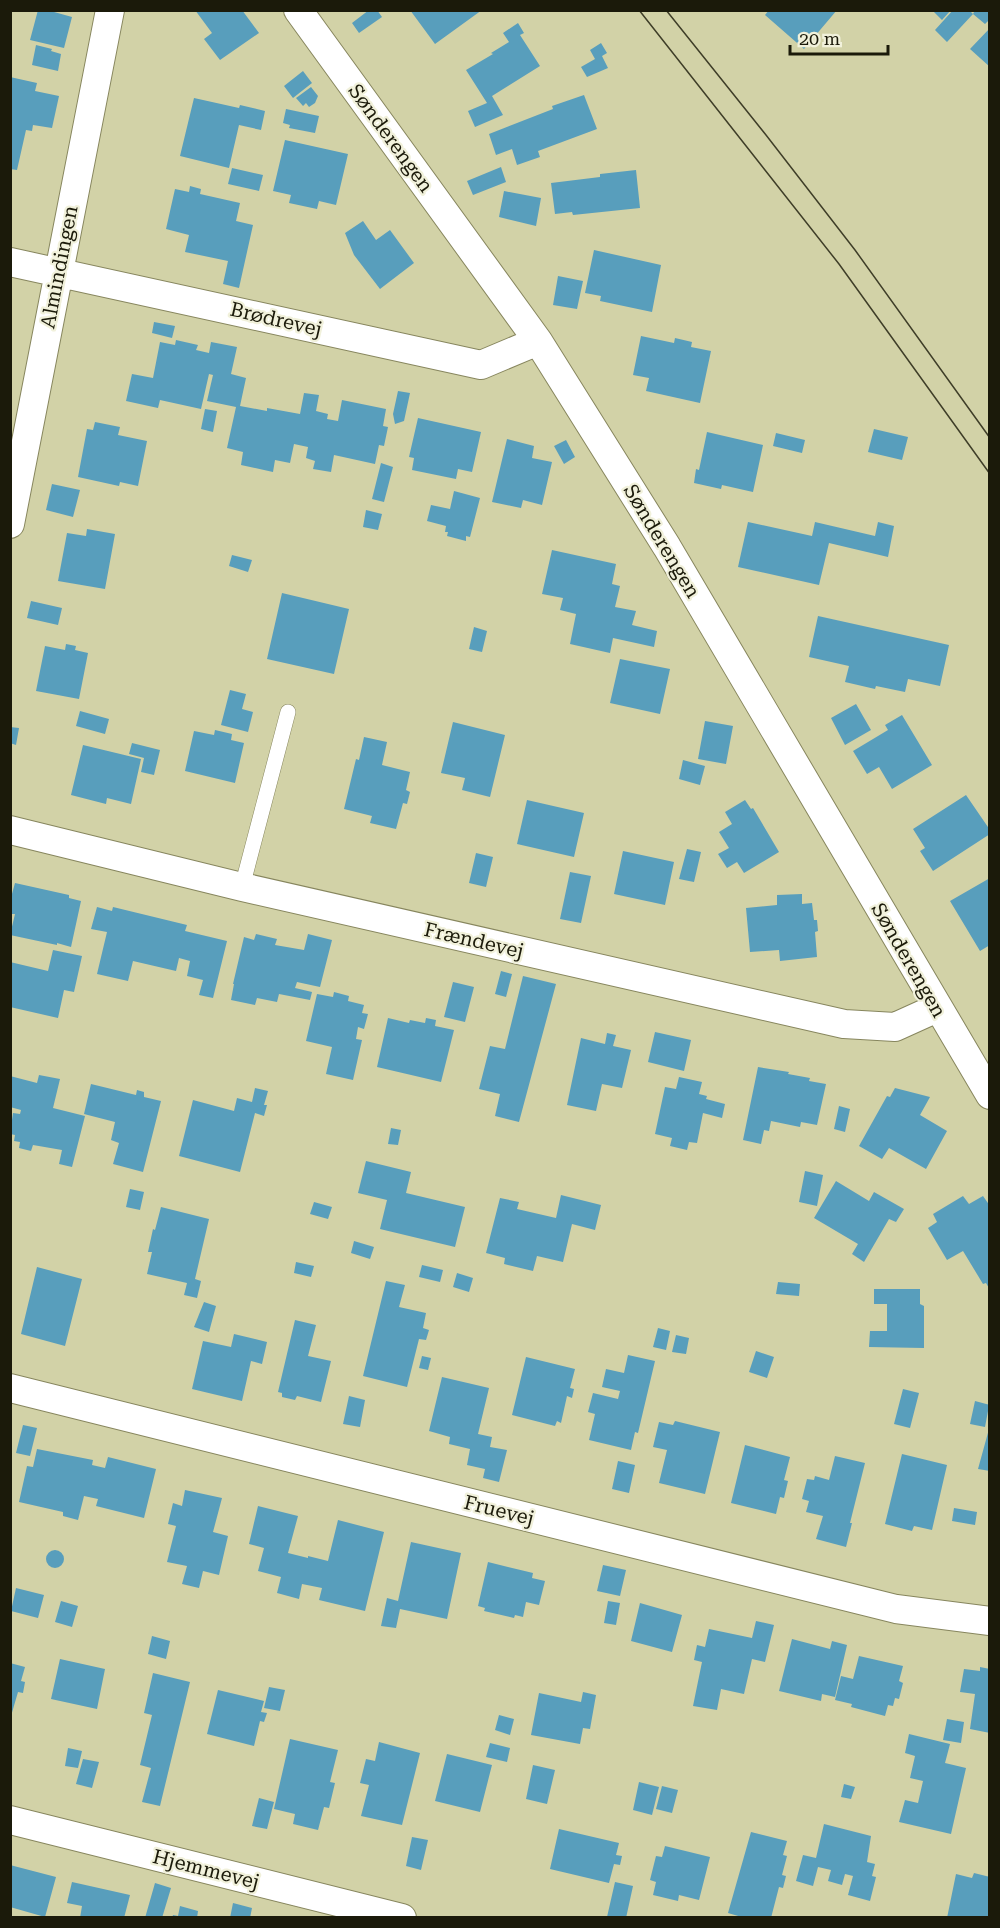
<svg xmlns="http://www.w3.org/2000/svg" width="1000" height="1928" font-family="'Roboto Serif',serif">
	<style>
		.building { fill: #589ebc }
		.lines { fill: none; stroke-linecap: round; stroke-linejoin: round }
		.lane-casing { stroke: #87865e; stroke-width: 16 }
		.street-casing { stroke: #87865e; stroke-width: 30 }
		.lane { stroke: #fff; stroke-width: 15 }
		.street { stroke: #fff; stroke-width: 28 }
		.tram { stroke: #3f3e28; stroke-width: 1.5 }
		.labels { text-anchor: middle; stroke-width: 4.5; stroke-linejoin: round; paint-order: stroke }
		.street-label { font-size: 20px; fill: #1b1a0a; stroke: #f1f1db }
	</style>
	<rect width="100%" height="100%" fill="#d2d2a7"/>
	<!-- building -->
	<path class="building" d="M38,10H47L72,17L64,48L30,40Z
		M195,10H242L259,33L220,60L204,39L212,33Z
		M369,10H377L382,17L359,33L352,23Z
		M410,10H482L435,44Z
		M769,10H837L804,49L765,15Z
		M932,10H951L942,20Z
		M953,10H969L973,14L947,42L935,30Z
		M975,10H990V19L985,24L973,14Z
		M518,23L524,33L520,35L540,66L492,96L503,115L475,127L468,111L487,103L466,70L493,54L491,53L509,42L503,33Z
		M990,28V67L970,49Z
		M601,43L607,53L602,56L608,68L587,77L581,67L595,59L590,50Z
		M36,45L52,49L51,51L61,54L58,71L32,65Z
		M303,71L312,83L293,98L284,86Z
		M10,77L37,83L35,91L59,96L52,128L33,125L32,131L26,130L17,170L10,169Z
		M311,87L318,96L315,103L309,107L306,103L303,106L296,98Z
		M584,95L597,129L538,151L540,157L517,165L512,149L496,155L489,134L553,109L552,106Z
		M194,98L239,108L240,105L265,111L261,130L239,125L229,168L180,156Z
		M286,109L319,116L315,133L289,128L290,125L283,123Z
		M285,140L348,154L336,205L319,201L317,209L289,203L291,195L273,191Z
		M501,167L506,182L473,195L467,181Z
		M232,168L263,175L259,191L228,184Z
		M636,170L640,208L573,215L572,212L555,214L551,183L600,177V174Z
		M190,186L201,189L200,194L240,203L236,221L253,225L239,288L223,284L228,261L185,252L189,235L166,229L175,189L189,192Z
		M504,191L541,198L536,226L499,217Z
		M363,221L376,240L390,230L414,263L380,289L354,255L345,233Z
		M594,250L661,265L652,312L600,301L601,296L585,293Z
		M558,276L583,281L577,309L553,305Z
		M154,322L175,326L172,338L152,333Z
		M641,336L674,343L675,338L692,342L691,347L711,351L700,403L646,391L649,378L633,375Z
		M176,340L198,345L196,350L209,353L211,342L237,347L231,374L246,378L240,406L267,411V408L300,414L304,393L319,395L316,411L328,414L327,419L338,421L342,400L386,409L383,426L388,427L384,446L379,445L375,464L334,455L331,472L313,469L315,461L306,458L308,447L294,444L290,463L275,460L273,472L241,465L243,452L227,448L236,407L207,401L213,375L209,374L201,409L160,400L158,408L126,401L132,374L153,378L160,342L175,345Z
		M398,391L410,393L404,421L395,424L393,414Z
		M205,409L217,411L213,432L201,429Z
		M418,418L481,432L472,472L458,469L456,479L412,470L414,458L409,457Z
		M95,422L120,427L118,435L147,441L138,486L120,482L119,486L78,477L87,429L93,430Z
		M874,429L908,437L902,460L868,452Z
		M707,432L763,445L753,492L722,485L721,489L694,483L696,469L699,470Z
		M776,433L805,440L802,453L773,446Z
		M507,439L534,446L532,458L552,462L542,505L523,500L521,508L492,502Z
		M566,440L575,457L564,464L554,446Z
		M381,463L393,467L384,502L372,499Z
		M52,484L80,490L73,517L46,510Z
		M454,491L480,498L470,537L466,536V541L447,536L448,532H445L446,526L427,521L431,505L450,509Z
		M366,510L382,514L378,530L363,527Z
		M748,522L812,536L815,522L875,536L878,522L894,526L888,557L829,543L819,585L738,567Z
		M87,529L115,534L105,589L58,581L67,533L86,536Z
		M552,550L616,564L612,584L620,586L615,607L636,611L632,625L657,631L654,647L613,638L610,653L570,644L576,614L560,610L563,598L542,594Z
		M232,555L252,560L248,572L229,566Z
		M282,593L349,609L334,674L267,659Z
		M31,601L62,608L58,625L27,618Z
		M818,616L949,645L940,686L908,679L905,692L876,686L875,689L845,682L849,666L809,657Z
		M474,627L487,631L482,652L469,649Z
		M66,644L76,646L75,650L88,653L79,699L36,691L45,646L65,650Z
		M620,659L670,669L660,714L610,703Z
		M230,690L246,694L242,709L253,712L248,732L221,725Z
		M856,704L871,730L845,745L831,718Z
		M80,711L109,719L105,734L76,726Z
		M902,715L932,765L892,789L879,767L867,774L853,751L888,730L885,725Z
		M705,721L733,726L726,764L698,759Z
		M453,722L505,735L490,797L462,790L465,778L441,773Z
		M10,727L19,728L16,745L10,743Z
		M215,730L232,734L231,740L244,743L235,783L185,771L194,731L214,735Z
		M364,737L387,742L382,765L410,772L406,790L410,792L407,804L403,803L396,829L370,823L372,816L344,809L356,759L359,760Z
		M132,743L160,750L154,775L141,772L144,758L129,754Z
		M83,745L141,759L131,804L107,798L106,804L71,795Z
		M683,760L705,766L700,785L679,779Z
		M966,795L990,830V834L933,871L920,851L925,848L913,829Z
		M527,800L584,813L574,857L517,844Z
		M745,800L751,809L753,808L779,852L744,873L737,862L727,868L718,854L729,848L719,832L732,824L725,812Z
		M687,849L701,852L694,882L679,879Z
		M623,851L674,862L665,905L614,894Z
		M476,853L493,857L486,887L469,883Z
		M570,872L591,876L581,923L560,919Z
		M990,878V945L980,951L950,901Z
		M15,883L69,895V898L81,901L71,947L57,943V945L10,935L15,914H10V901Z
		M802,894V904L812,903L814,920H817L818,931L815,932L817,957L780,961L779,950L750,952L746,908L777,905V895Z
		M97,907L112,911L113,907L187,925L185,931L227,941L213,998L199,995L203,980L187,976L190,961L179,958L176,971L133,961L128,981L97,974L107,932L91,929Z
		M256,934L277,939L275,945L304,950L308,934L332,940L320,987L297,982L295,988L312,992L310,1000L279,994L277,1002L257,998L255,1005L231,1000L234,984H233L244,937L254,940Z
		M53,950L82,956L74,992L64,990L58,1018L10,1007V962L48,971Z
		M501,971L512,974L506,997L495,994Z
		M523,976L556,984L519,1122L495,1116L500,1094L479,1089L490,1046L505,1049Z
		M453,982L474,987L465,1022L444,1017Z
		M334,992L349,996L348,1001L364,1005L362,1013L368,1014L364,1029L358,1027L356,1039L362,1040L353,1080L326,1074L332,1047L306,1041L317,994L333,997Z
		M388,1018L409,1023L410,1020L425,1023L426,1018L436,1020L435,1026L454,1030L441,1082L377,1067Z
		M655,1032L691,1040L684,1071L648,1062Z
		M607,1033L616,1035L613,1046L631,1050L622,1088L602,1084L596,1111L567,1105L581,1038L605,1044Z
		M758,1067L789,1072L788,1074L810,1078L809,1081L826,1084L817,1125L801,1122L800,1127L771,1121L769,1131L764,1130L761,1144L743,1140Z
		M39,1075L60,1079L53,1108L85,1116L72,1167L59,1164L62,1150L33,1145L31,1151L19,1148L20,1142L14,1141L15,1135L10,1134L13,1113L20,1114L21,1110L10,1107V1076L37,1083Z
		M679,1077L702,1082L699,1094L707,1096L706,1099L725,1104L722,1118L703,1113L697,1143L689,1142L687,1150L670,1146L672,1138L655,1134L665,1087L676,1089Z
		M91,1084L136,1095L137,1090L144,1092V1097L161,1101L143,1172L113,1164L119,1143L111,1140L115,1122L84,1114Z
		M255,1088L268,1091L264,1105H267L264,1116L255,1113L240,1172L179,1156L193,1100L234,1111L237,1098L252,1102Z
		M895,1088L930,1097L920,1115L947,1131L926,1169L889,1148L882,1159L859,1146L887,1096L890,1097Z
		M839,1106L850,1109L845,1132L834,1129Z
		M391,1128L401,1130L398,1145L388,1144Z
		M366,1161L411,1172L406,1193L465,1207L455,1247L380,1229L387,1200L358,1193Z
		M805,1171L823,1175L817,1206L799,1202Z
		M836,1181L869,1201L874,1192L904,1209L896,1222L889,1219L864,1262L852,1254L858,1244L814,1218Z
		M130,1189L144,1192L140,1210L126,1207Z
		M561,1195L601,1205L595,1230L572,1224L563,1262L537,1256L533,1271L504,1264L505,1258L486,1253L500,1198L519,1202L517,1209L556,1218Z
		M963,1196L969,1204L983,1196L990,1206V1290L986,1283L983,1284L963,1251L947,1260L928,1228L937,1222L933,1214Z
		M314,1202L332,1207L328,1219L310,1214Z
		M161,1207L209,1219L195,1279L201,1281L197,1298L184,1295L187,1283L147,1274L152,1252H148L153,1229L155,1230Z
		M354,1241L374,1247L370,1259L351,1253Z
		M296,1262L314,1266L311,1277L294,1273Z
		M422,1265L443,1270L440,1282L419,1277Z
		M37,1267L82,1279L65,1346L21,1334Z
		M457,1273L473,1278L469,1292L453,1287Z
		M386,1281L405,1285L399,1307L426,1313L423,1328L429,1330L426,1340L419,1339L407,1387L363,1376Z
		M778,1282L800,1284L799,1296L776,1294Z
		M874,1289H920V1304L924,1306V1348L869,1347L870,1331H887V1304H874Z
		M204,1302L216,1306L209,1332L194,1327Z
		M295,1320L316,1325L308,1356L331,1361L321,1402L297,1396L295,1400L282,1397V1393L278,1392Z
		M658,1328L670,1331L666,1350L653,1347Z
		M234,1334L267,1342L262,1364L251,1361L242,1401L192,1389L203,1341L231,1347Z
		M676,1335L689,1338L686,1354L672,1352Z
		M756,1351L774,1357L767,1378L749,1372Z
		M628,1355L655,1361L638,1433L635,1432L631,1450L589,1440L595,1414L588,1412L593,1393L618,1399L620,1391L602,1387L606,1369L624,1373Z
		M422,1356L431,1358L428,1370L419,1368Z
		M526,1357L575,1369L570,1388L574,1389L572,1398L567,1396L561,1423L557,1421L555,1426L512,1415Z
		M442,1377L489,1388L478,1434L492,1437L490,1447L507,1450L499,1482L483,1478L485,1469L467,1465L470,1449L449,1444L450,1437L429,1431Z
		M903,1389L919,1393L910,1428L894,1424Z
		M349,1396L365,1400L360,1427L343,1424Z
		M975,1401L990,1405V1411H988L985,1427L970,1424Z
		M675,1421L720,1432L705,1494L659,1483L667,1450L653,1447L659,1422L673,1425Z
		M23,1425L37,1428L30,1456L16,1453Z
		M989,1429L990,1430V1471L978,1469Z
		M745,1445L790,1457L784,1480L788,1481L784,1498L780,1497L776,1514L731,1503Z
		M37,1449L93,1460L92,1465L105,1468L108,1457L156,1469L144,1518L96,1506L98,1499L84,1496L78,1520L63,1516V1512L19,1502L27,1466L33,1467Z
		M902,1454L947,1465L932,1530L914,1526L912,1531L885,1524Z
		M835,1456L865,1463L850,1523H852L846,1547L816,1539L823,1516L806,1512L809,1501L802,1499L807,1479L814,1480L815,1476L829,1480Z
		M618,1461L635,1465L629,1493L612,1489Z
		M185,1490L222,1498L213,1532L228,1536L219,1575L203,1571L199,1588L182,1584L187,1566L167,1562L176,1526L168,1524L173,1503L182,1506Z
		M258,1506L298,1516L288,1553L308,1558V1556L328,1561L338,1520L384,1532L365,1611L319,1600L322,1588L302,1584L299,1599L277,1593L281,1577L258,1571L264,1548L249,1544Z
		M954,1508L977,1512L975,1525L952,1521Z
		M411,1542L461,1553L447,1619L400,1609L396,1628L381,1626L387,1598L398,1601Z
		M46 1559a9 9 0 1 1 18 0a9 9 0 1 1-18 0Z
		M488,1562L533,1573L532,1578L545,1581L539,1605L526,1602L523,1617L515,1615L514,1618L484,1611L485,1608L478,1606Z
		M603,1565L626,1570L620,1596L597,1591Z
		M16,1588L44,1595L38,1618L11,1611Z
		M61,1601L78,1606L72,1627L55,1622Z
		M608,1601L620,1603L616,1625L604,1623Z
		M640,1603L682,1615L672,1652L631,1641Z
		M756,1621L774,1625L765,1662L752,1659L744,1694L721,1689L717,1710L693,1706L702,1662L694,1660L697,1645L705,1647L709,1629L752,1638Z
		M152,1636L170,1641L166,1659L148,1654Z
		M792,1639L830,1649L832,1641L847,1645L835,1697L822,1694L821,1701L779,1691Z
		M859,1656L903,1666L899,1681L903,1683L899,1699L895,1698L893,1706L888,1705L885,1716L851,1707L852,1704L835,1700L841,1676L853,1679Z
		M60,1659L105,1669L97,1709L51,1699Z
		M10,1663L25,1667L21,1681L25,1682L23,1693L18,1692L11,1716Z
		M980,1667L990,1669V1733L970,1729L975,1694L960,1692L964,1669L980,1671Z
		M153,1673L190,1682L160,1806L142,1802L151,1768L140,1765L152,1715L144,1713Z
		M269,1687L285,1690L280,1711L264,1708Z
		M218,1690L264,1701L261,1712L267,1713L264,1722L260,1721L254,1746L207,1734Z
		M583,1692L596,1695L590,1729L583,1728L580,1744L531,1735L539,1693L581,1702Z
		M499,1715L514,1719L510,1735L495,1730Z
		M947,1719L964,1722L961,1743L943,1740Z
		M909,1734L950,1744L945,1763L966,1768L951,1834L899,1822L905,1800L918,1803L923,1781L910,1778L915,1756L905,1753Z
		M290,1739L338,1750L330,1782L335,1783L329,1808L324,1807L318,1830L293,1824L295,1814L274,1809Z
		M379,1742L420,1753L402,1825L361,1816L369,1785L360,1783L366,1759L375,1761Z
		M490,1743L510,1748L507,1762L486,1757Z
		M68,1748L82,1751L78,1768L65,1766Z
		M447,1754L492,1765L480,1812L435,1801Z
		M83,1759L99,1762L92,1788L76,1784Z
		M533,1765L555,1770L547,1804L526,1799Z
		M639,1782L659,1787L652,1815L633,1810Z
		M844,1784L855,1787L851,1799L841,1797Z
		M662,1786L678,1790L672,1813L656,1809Z
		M259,1798L274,1802L267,1829L252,1826Z
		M824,1824L871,1836L867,1862L875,1864L872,1876L876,1877L870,1901L848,1895L853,1876L845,1874L842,1885L828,1881L831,1870L818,1867L813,1886L796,1881L803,1855L816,1858Z
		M559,1829L619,1843L616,1855L622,1856L620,1865L614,1864L609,1883L550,1869Z
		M751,1832L787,1841L783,1855L787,1856L782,1875L786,1876L783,1888L779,1887L771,1918H745L728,1913Z
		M412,1837L428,1840L421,1870L406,1866Z
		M665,1846L710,1857L699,1900L679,1895L678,1901L653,1895L656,1882L650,1880L656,1856L662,1857Z
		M10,1865L56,1877L45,1917L10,1907Z
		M974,1873L990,1877V1918H947L956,1874L972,1878Z
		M72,1882L130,1895L124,1918H80L82,1906L67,1903Z
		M615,1882L633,1886L626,1918L607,1917Z
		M155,1883L171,1888L162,1918H145Z
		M233,1903L252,1908L250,1918H230Z
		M180,1906L198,1911L197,1918H172L173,1915L178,1916Z"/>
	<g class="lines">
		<defs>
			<path id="lane" d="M242,887L288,712"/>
			<path id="street" d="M298,10L538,341L667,547L990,1095
				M10,262L481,365L538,341
				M10,524L110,10
				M10,830L242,887L844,1024L895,1027L937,1008
				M10,1388L896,1609L990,1621
				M10,1820L402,1918"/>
		</defs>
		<!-- lane casing -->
		<use href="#lane" class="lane-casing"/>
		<!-- street casing -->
		<use href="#street" class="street-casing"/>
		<!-- lane -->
		<use href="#lane" class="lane"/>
		<!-- street -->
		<use href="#street" class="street"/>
		<!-- tram -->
		<path class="tram" d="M639,10L839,264L990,474
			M666,10L766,135L855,250L990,438"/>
	</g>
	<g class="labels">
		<!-- street labels -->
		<g class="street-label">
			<text transform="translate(391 138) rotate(54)" y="7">Sønderengen</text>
			<text transform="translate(59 267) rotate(-79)" y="7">Almindingen</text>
			<text transform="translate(276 319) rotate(13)" y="7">Brødrevej</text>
			<text transform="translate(662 541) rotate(59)" y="7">Sønderengen</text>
			<text transform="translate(474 940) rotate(13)" y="7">Frændevej</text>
			<text transform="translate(909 960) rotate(60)" y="7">Sønderengen</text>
			<text transform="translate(499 1510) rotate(14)" y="7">Fruevej</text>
			<text transform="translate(206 1869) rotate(14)" y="7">Hjemmevej</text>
		</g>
	</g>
	<!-- border -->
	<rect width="1000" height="1928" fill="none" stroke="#1b1a0a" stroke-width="24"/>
	<!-- scale -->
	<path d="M790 45v9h98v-9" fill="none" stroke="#1b1a0a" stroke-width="3"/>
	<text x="799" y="45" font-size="18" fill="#1b1a0a" stroke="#f1f1db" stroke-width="4.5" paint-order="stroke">20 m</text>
</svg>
